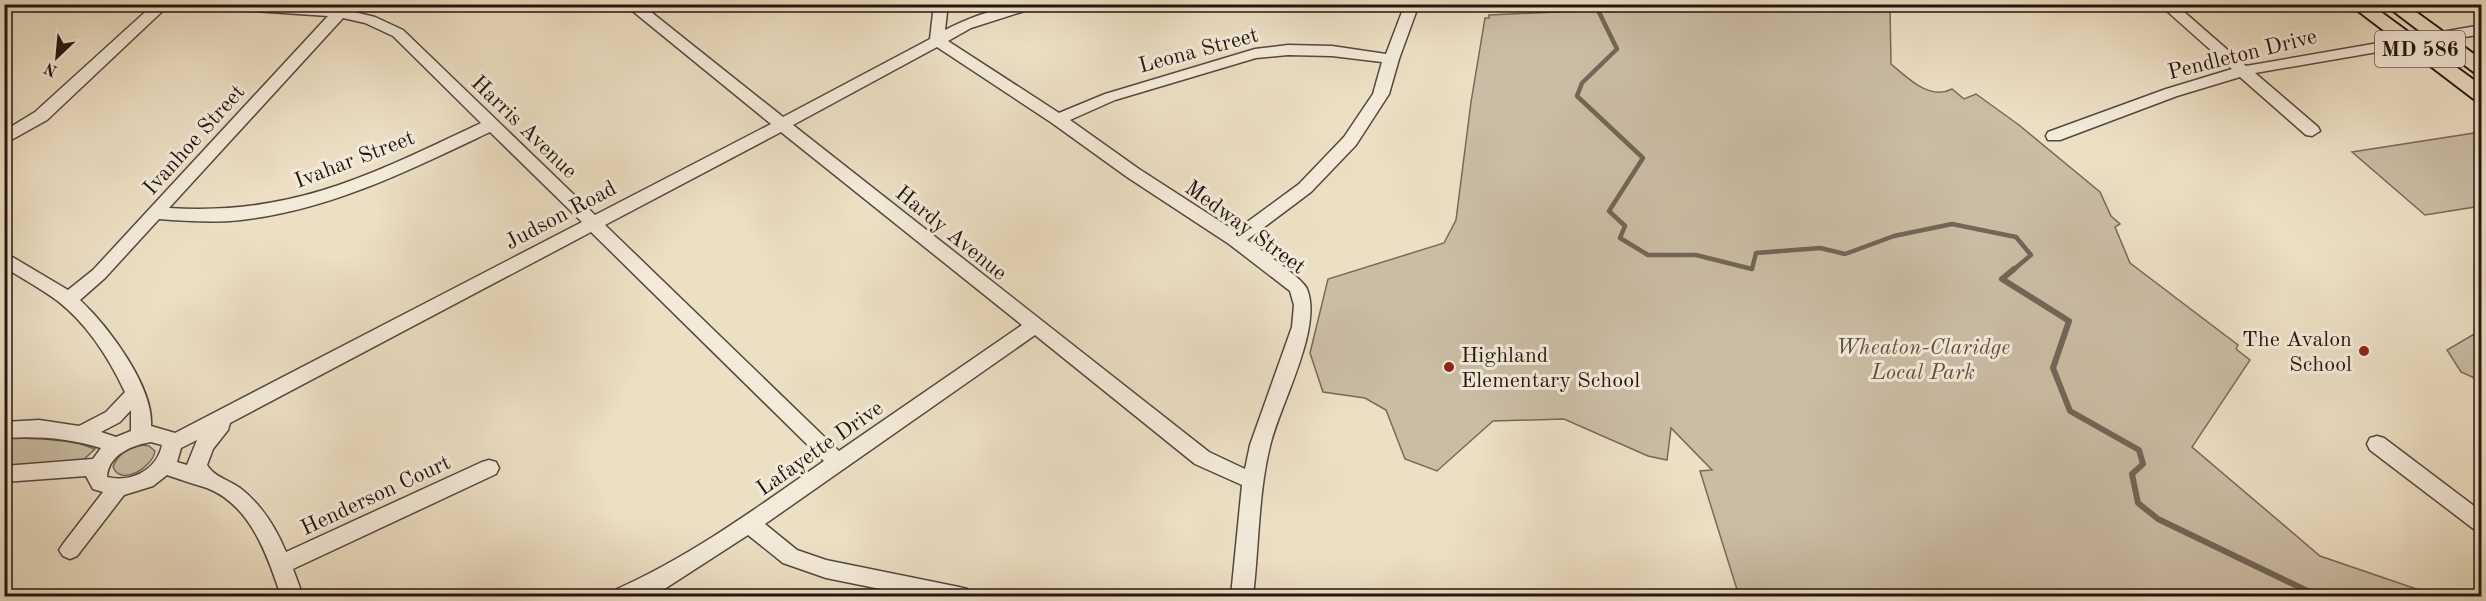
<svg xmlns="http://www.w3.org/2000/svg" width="2486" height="601" font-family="'Old Standard TT',serif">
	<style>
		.green { fill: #cabda5; stroke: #766a5a; stroke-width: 1.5 }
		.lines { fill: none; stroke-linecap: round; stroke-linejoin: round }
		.stream-far1 { stroke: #726657; stroke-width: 4.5 }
		.stream { stroke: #726657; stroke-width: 6 }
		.minor-casing { stroke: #54483d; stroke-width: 3 }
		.major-casing { stroke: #221610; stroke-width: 4 }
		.minor { fill: #f3ead9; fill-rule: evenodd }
		.major { fill: #ecdfc4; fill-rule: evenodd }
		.poi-dot { fill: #8f2418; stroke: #f3ead9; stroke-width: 2 }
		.labels { text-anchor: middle; stroke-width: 6; stroke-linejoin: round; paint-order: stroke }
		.shield { fill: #f3ead9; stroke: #61564c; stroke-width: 1.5 }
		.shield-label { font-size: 21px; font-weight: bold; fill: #221610 }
		.street-label { font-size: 22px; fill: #221610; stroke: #f3ead9 }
		.poi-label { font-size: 22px; fill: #221610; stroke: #f3ead9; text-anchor: end }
		.park-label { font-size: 22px; font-style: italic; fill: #5d5044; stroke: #f3ead9 }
	</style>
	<rect width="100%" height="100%" fill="#ecdfc4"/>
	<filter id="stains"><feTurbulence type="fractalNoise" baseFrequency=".00333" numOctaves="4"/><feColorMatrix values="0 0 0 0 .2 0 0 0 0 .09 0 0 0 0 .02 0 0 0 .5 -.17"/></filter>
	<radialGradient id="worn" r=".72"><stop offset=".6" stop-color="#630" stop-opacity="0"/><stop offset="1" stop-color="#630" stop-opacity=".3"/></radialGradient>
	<!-- green -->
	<path class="green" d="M1733,4L1890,5L1891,64C1907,77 1929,101 1952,89L1964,99L1976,94L2019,125L2100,192L2111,216L2120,224L2115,227L2130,263L2238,345L2236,349L2250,360L2192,447L2320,556L2437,596H1739L1700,471L1712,470L1671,428L1667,460L1648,456L1564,419L1493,421L1437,471L1405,459L1386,410L1365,398L1323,392L1310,353L1328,279L1444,243L1456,220L1471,102L1485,18H1489V15Z
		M2481,132V206L2425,215L2352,152Z
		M2481,330V381L2461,372L2447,350Z
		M21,435L72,441L95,449L82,461L5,466V436Z
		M143,445L149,446L155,451C153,467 121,487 113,467C118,453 129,448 143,445Z"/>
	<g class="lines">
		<!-- stream-far1 -->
		<path class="stream-far1" d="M1595,4L1617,49L1582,83L1577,96L1643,158L1609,211L1625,226L1620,238L1648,255H1696L1752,269L1756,253L1820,248L1845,254L1894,236L1952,224L2016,237L2031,255L2012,271"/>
		<!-- stream -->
		<path class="stream" d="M2014,269L2002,279L2069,321L2053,368L2070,411L2139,450L2143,464L2132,474L2138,503L2158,519L2318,596"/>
		<defs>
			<path id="minor" d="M154,4H170L47,120L4,144V131L35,112Z
				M200,4H279L336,8L340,5L348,4L352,8L350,11L375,17L403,30L595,215L771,124L624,4H641L783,117L930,39L934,4H948L945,30C974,15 1007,4 1039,4L1037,7L971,28L948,41L1059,113L1105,94L1255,49L1288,45L1332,46L1386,54L1405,4H1419L1399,59L1389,94L1356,145L1311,192L1247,240C1259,249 1303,278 1307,289C1323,328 1280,404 1270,446C1258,495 1259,547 1253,596H1231L1242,485L1195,464L1035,335L765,524L797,550L826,560L959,587L967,589L970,596H915L826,578L783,563L748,535L666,588L646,596H614L617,589C691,556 758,507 824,461L591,232L230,423L228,430L213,449L207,465C214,477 229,480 240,488C262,505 276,528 286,552L482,462L489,460L496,462L499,468L496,474L293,569L303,596H281C268,557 251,505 207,488C194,484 181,480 167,475L153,486L124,495L77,556L70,559L63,556L59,550L63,544L103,492L93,489L86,476L4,482V466L93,459L101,448C68,438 38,436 4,438V422L39,420L79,426L106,412L125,392C110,360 88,325 59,302C42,289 23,279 4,267V252L68,290L93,270L328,16L207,8ZM343,18L365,23L393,36L481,123C373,174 293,216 169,208ZM937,47L1052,123L1127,177L1229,244L1290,291L1294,305L1292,327L1250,445L1245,469L1209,452L793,125ZM1288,55L1332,56L1382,62L1373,94L1344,137L1299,184L1235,231L1139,169L1070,120L1115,100L1256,58ZM490,132L582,222L175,433L151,426C154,387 108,326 80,300L105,278L159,219C186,221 214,223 241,220C330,210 410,170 490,132ZM781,132L1022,325L839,451L605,225ZM131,410V431L116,437L101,432L120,422ZM197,440L187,465L177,462L181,448ZM151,442L162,445C157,470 131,483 107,477C108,455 132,445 151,442Z
				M2159,4H2175L2246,66L2482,25V34L2255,73L2318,127L2320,131L2312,136L2306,135L2240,77L2177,96L2060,140H2048L2046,136L2048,132L2166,89L2232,69Z
				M2377,436L2384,438L2482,512V533L2475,530L2370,450L2367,444L2370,438Z"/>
			<path id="major" d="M2349,4H2370L2482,86V102L2475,100Z
				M2384,4H2405L2482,60V75L2475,73Z"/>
		</defs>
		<!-- minor casing -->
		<use href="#minor" class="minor-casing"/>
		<!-- major casing -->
		<use href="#major" class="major-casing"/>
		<!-- minor -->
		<use href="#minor" class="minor"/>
		<!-- major -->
		<use href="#major" class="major"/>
	</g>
	<!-- markers -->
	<g class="poi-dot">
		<circle cx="2364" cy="351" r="6"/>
		<circle cx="1449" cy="367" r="6"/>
	</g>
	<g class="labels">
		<!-- shield labels -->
		<rect class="shield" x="2375" y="31" width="90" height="36" rx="4.5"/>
		<g class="shield-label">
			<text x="2420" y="56">MD 586</text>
		</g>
		<!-- street labels -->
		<g class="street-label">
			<text transform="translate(1198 49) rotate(-15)" y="8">Leona Street</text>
			<text transform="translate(2242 53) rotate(-14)" y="8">Pendleton Drive</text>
			<text transform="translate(525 126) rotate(44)" y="8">Harris Avenue</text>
			<text transform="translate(193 139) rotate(-48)" y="8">Ivanhoe Street</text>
			<text transform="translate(354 158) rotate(-21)" y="8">Ivahar Street</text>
			<text transform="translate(560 214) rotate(-28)" y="8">Judson Road</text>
			<text transform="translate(1246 226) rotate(36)" y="8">Medway Street</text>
			<text transform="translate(952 232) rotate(39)" y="8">Hardy Avenue</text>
			<text transform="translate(819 447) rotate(-35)" y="8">Lafayette Drive</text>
			<text transform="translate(375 494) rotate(-25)" y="8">Henderson Court</text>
		</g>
		<!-- poi labels -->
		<g class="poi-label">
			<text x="2352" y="346">The Avalon<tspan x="2352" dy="25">School</tspan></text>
			<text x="1461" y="362" text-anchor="start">Highland<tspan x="1461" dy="25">Elementary School</tspan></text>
		</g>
		<!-- park labels -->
		<g class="park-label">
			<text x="1923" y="354">Wheaton-Claridge<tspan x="1923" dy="25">Local Park</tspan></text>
		</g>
	</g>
	<!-- margin -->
	<rect width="2486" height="601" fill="none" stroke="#ecdfc4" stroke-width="24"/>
	<rect x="6" y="6" width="2474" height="589" fill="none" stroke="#221610" stroke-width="3"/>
	<rect x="12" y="12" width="2462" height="577" fill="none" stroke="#221610" stroke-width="1.5"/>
	<!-- north arrow -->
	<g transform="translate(57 57) rotate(206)" stroke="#f3ead9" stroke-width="4.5" paint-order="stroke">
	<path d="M0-4.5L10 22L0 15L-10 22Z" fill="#221610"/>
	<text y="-9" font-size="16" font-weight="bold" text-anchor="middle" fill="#221610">N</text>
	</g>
	<rect width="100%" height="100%" filter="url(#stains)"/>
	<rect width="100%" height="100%" fill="url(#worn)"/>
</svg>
